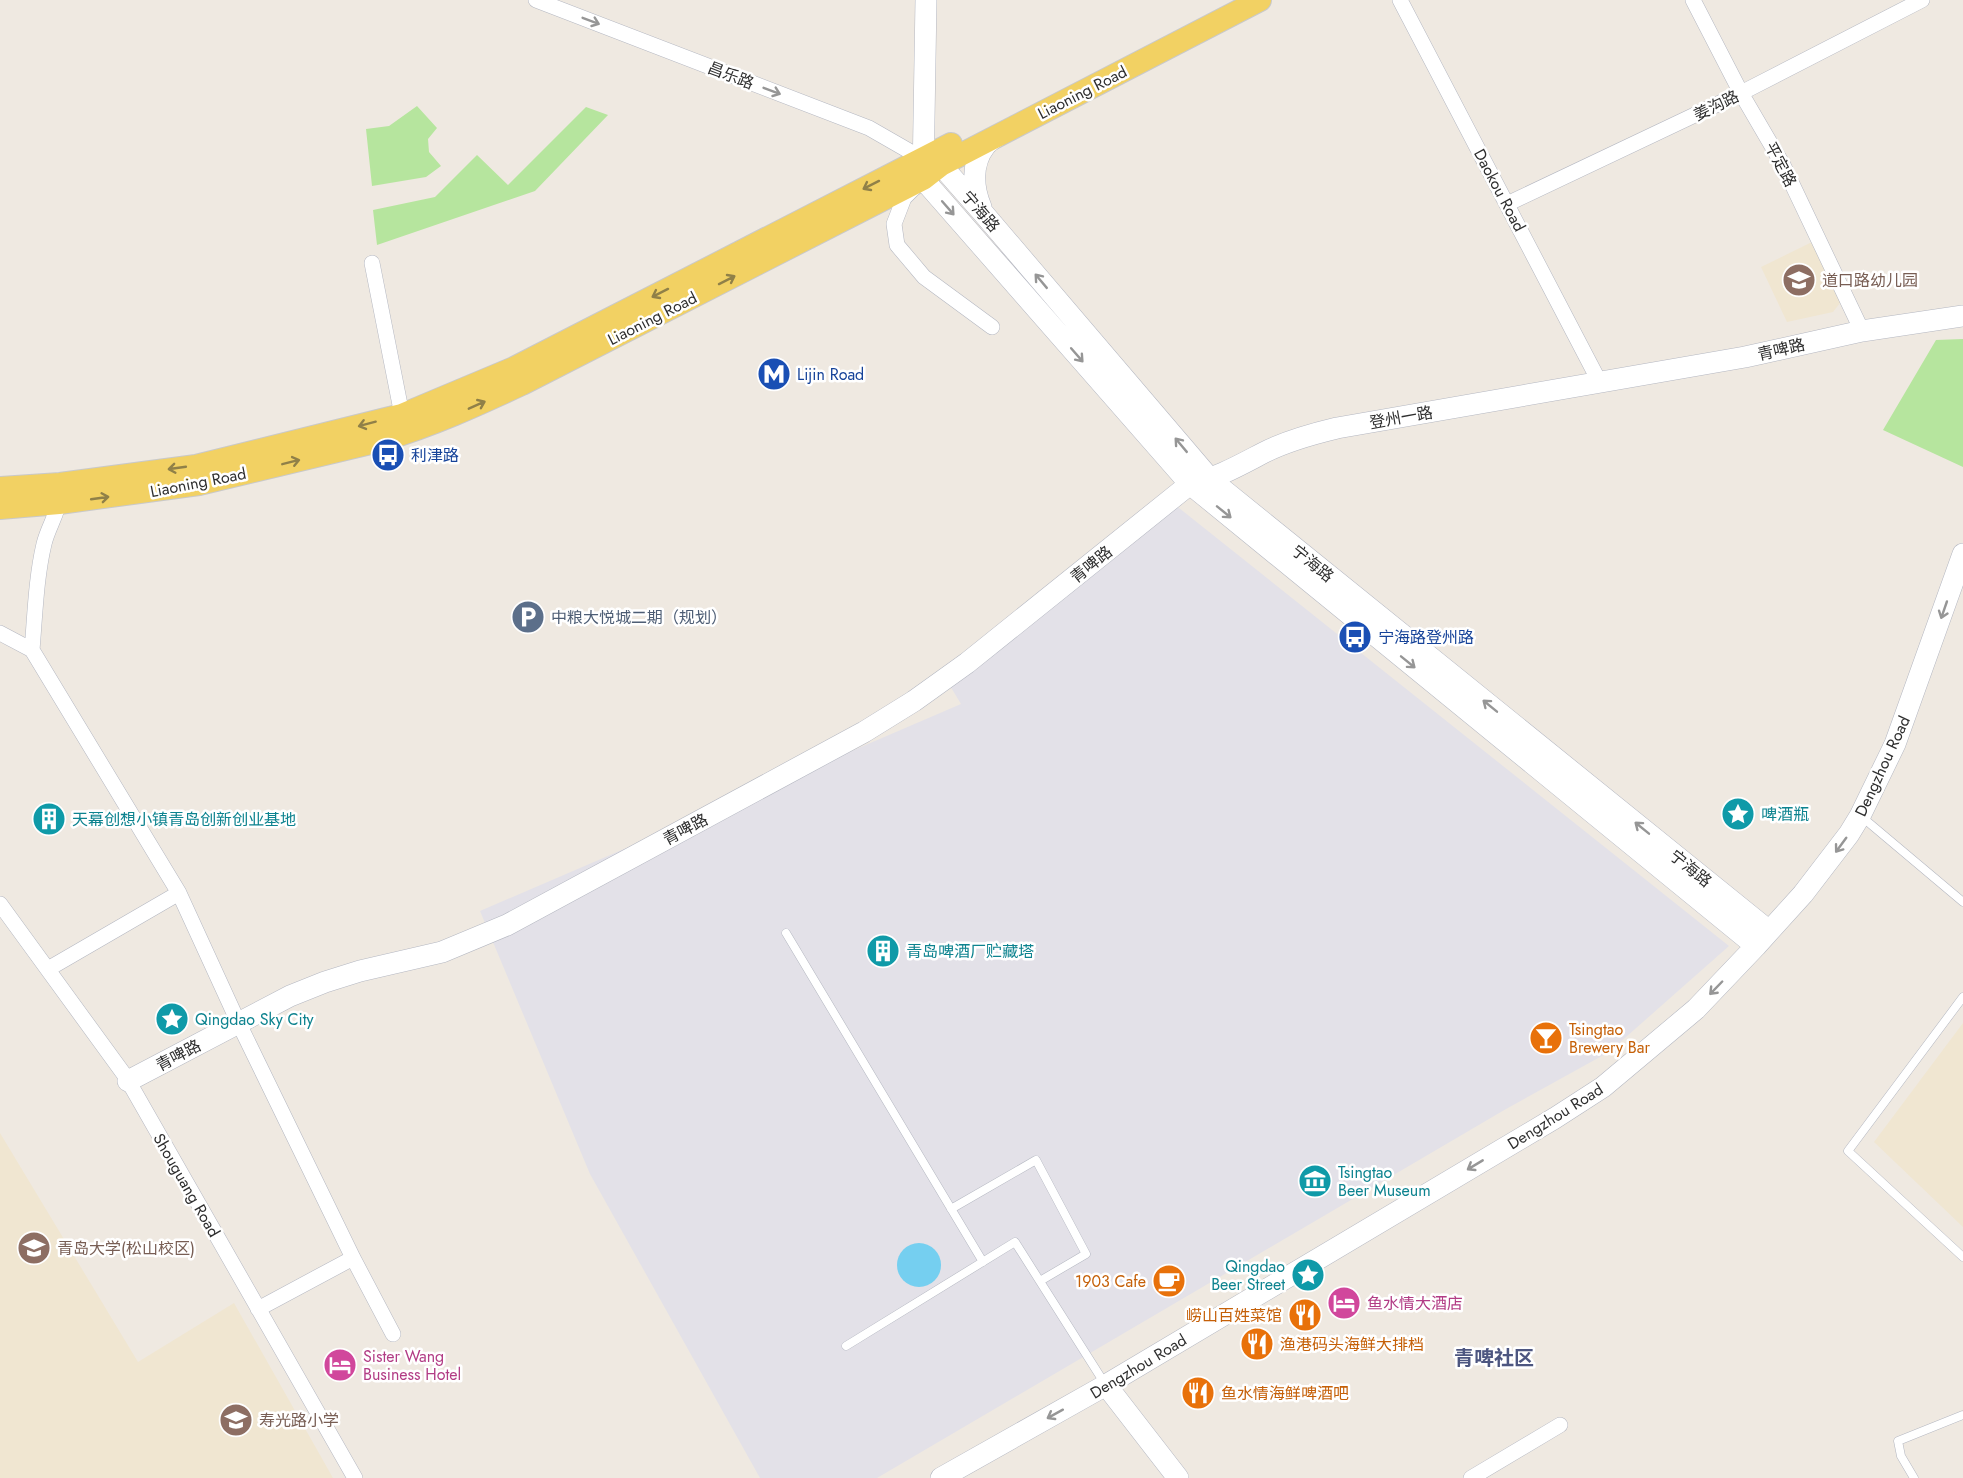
<svg xmlns="http://www.w3.org/2000/svg" width="1963" height="1478" font-family="Jost,'Noto Sans SC',sans-serif">
	<style>
		.industrial { fill: #e3e1e8 }
		.education { fill: #f0e6d1 }
		.green { fill: #b6e59e }
		.water { fill: #75cff0 }
		.lines { fill: none; stroke-linecap: round; stroke-linejoin: round }
		.lane-casing { stroke: #b4b7c1; stroke-width: 9 }
		.street-casing { stroke: #b4b7c1; stroke-width: 16 }
		.secondary-casing { stroke: #b4b7c1; stroke-width: 22 }
		.primary-casing { stroke: #c9c9c9; stroke-width: 24 }
		.lane { stroke: #fff; stroke-width: 8 }
		.street { stroke: #fff; stroke-width: 15 }
		.secondary { stroke: #fff; stroke-width: 21 }
		.primary { stroke: #f2d163; stroke-width: 22 }
		.oneway { stroke: #969696 }
		.oneway2 { stroke: #908048 }
		.labels { text-anchor: middle; stroke-width: 5; stroke-linejoin: round; paint-order: stroke }
		.street-label { font-size: 16px; fill: #2e2e2e; stroke: #fff }
		.education-label { font-size: 16px; fill: #785e54; stroke: #fff; text-anchor: start }
		.transit-label { font-size: 16px; fill: #164399; stroke: #fff; text-anchor: start }
		.service-label { font-size: 16px; fill: #4e5e75; stroke: #fff; text-anchor: start }
		.culture-label { font-size: 16px; fill: #0d838f; stroke: #fff; text-anchor: start }
		.food-label { font-size: 16px; fill: #c56008; stroke: #fff; text-anchor: start }
		.hotel-label { font-size: 16px; fill: #b23c85; stroke: #fff; text-anchor: start }
		.quarter-label { font-size: 20px; font-weight: bold; fill: #4d5680; stroke: #fff }
	</style>
	<rect width="100%" height="100%" fill="#efe9e1"/>
	<!-- industrial -->
	<path class="industrial" d="M1174,504L1729,946L1609,1052L1506,1109L877,1478H760L590,1174L480,911L961,704L941,671Z"/>
	<!-- education -->
	<path class="education" d="M1812,242L1838,294L1840,303L1833,312L1787,322L1761,267Z
		M1963,1023V1227L1874,1142Z
		M0,1133L138,1362L234,1303L333,1478H0Z"/>
	<!-- green -->
	<path class="green" d="M417,106L437,128L428,139L429,152L441,166L426,177L372,186L366,129L389,126Z
		M586,107L608,115L535,191L377,245L373,210L435,197L477,155L508,185Z
		M1963,339V467L1883,430L1936,340Z"/>
	<!-- water -->
	<path class="water" d="M897 1265a22 22 0 1 1 44 0a22 22 0 1 1-44 0Z"/>
	<g class="lines">
		<defs>
			<path id="lane" d="M1862,817L1963,902
				M786,933L983,1262
				M1963,997L1848,1151L1963,1257
				M951,1209L1036,1160L1086,1254L1040,1281
				M846,1346L1015,1242L1105,1384
				M1914,1478L1901,1456L1898,1441L1963,1415"/>
			<path id="street" d="M536,0L869,128L923,159
				M1400,0L1599,381
				M1693,0L1741,93L1783,165L1862,331
				M915,187L904,198L894,224L897,245L924,277L992,327
				M1507,204L1741,93L1922,0
				M372,263L402,415
				M0,633L32,650C35,615 36,578 44,544C48,527 59,512 60,495
				M32,650L179,893L234,1013
				M0,904L126,1077L355,1478
				M48,969L179,893
				M243,1032L353,1258L393,1334
				M258,1309L353,1258
				M1471,1478L1560,1425"/>
			<path id="secondary" d="M926,0L923,179L1190,484L1756,946
				M926,160L941,165L984,214L1211,480L1769,931
				M981,207C973,188 971,164 985,146C988,142 993,139 997,136
				M128,1081L290,996L325,982L360,971L442,952L507,925L864,732L914,701L967,663L1190,484C1217,478 1238,466 1263,453C1286,441 1312,434 1337,428L1745,357L1862,331L1963,316
				M1106,1385L1178,1478
				M941,1478L1106,1385L1555,1118L1603,1087L1696,1009L1756,946L1803,894L1849,834L1860,816L1895,744L1963,554"/>
			<path id="primary" d="M0,488L60,484L196,466L402,415L514,368L951,144
				M0,508L59,503L199,484L383,440C431,426 477,405 522,384L923,179L941,165L1260,0"/>
		</defs>
		<!-- lane casing -->
		<use href="#lane" class="lane-casing"/>
		<!-- street casing -->
		<use href="#street" class="street-casing"/>
		<!-- secondary casing -->
		<use href="#secondary" class="secondary-casing"/>
		<!-- primary casing -->
		<use href="#primary" class="primary-casing"/>
		<!-- lane -->
		<use href="#lane" class="lane"/>
		<!-- street -->
		<use href="#street" class="street"/>
		<!-- secondary -->
		<use href="#secondary" class="secondary"/>
		<!-- primary -->
		<use href="#primary" class="primary"/>
	</g>
	<!-- one-way arrows -->
	<defs><path id="oneway-shaft" d="M-6 0H5M1.5-3L5.5 0L1.5 3" fill="none" stroke-width="1.6" stroke-linecap="round" stroke-linejoin="round" transform="scale(1.5)"/></defs>
	<g class="oneway">
		<use href="#oneway-shaft" transform="translate(591 21) rotate(21)"/>
		<use href="#oneway-shaft" transform="translate(772 91) rotate(21)"/>
		<use href="#oneway-shaft" transform="translate(948 208) rotate(49)"/>
		<use href="#oneway-shaft" transform="translate(1041 281) rotate(-130)"/>
		<use href="#oneway-shaft" transform="translate(1077 355) rotate(49)"/>
		<use href="#oneway-shaft" transform="translate(1181 445) rotate(-130)"/>
		<use href="#oneway-shaft" transform="translate(1224 512) rotate(39)"/>
		<use href="#oneway-shaft" transform="translate(1944 610) rotate(109)"/>
		<use href="#oneway-shaft" transform="translate(1408 662) rotate(39)"/>
		<use href="#oneway-shaft" transform="translate(1490 706) rotate(-141)"/>
		<use href="#oneway-shaft" transform="translate(1642 828) rotate(-141)"/>
		<use href="#oneway-shaft" transform="translate(1841 845) rotate(126)"/>
		<use href="#oneway-shaft" transform="translate(1716 988) rotate(134)"/>
		<use href="#oneway-shaft" transform="translate(1475 1165) rotate(149)"/>
		<use href="#oneway-shaft" transform="translate(1055 1414) rotate(151)"/>
	</g>
	<g class="oneway2">
		<use href="#oneway-shaft" transform="translate(871 185) rotate(153)"/>
		<use href="#oneway-shaft" transform="translate(727 280) rotate(-27)"/>
		<use href="#oneway-shaft" transform="translate(660 293) rotate(153)"/>
		<use href="#oneway-shaft" transform="translate(477 405) rotate(-24)"/>
		<use href="#oneway-shaft" transform="translate(367 424) rotate(165)"/>
		<use href="#oneway-shaft" transform="translate(291 462) rotate(-14)"/>
		<use href="#oneway-shaft" transform="translate(177 468) rotate(172)"/>
		<use href="#oneway-shaft" transform="translate(100 498) rotate(-8)"/>
	</g>
	<!-- icons -->
	<defs>
		<symbol id="school-disc" viewBox="-11 -11 22 22"><circle r="9.5" fill="#8d6e63" stroke="#fff"/><path d="M0-5L7-2L0 1L-7-2ZM-4 1L0 2.5L4 1V4Q0 6-4 4Z" fill="#fff"/></symbol>
		<symbol id="metro-disc" viewBox="-11 -11 22 22"><circle r="9.5" fill="#1a4fb4" stroke="#fff"/><path d="M-5.5 5V-5H-3L0 0L3-5H5.5V5H3V-.5L0 4L-3-.5V5Z" fill="#fff"/></symbol>
		<symbol id="bus-disc" viewBox="-11 -11 22 22"><circle r="9.5" fill="#1a4fb4" stroke="#fff"/><path d="M-5-6H5V4H4V6H2V4H-2V6H-4V4H-5ZM-3.5-4V0h7V-4ZM-3.5 1.2v1.5H-2V1.2ZM2 1.2v1.5H3.5V1.2Z" fill="#fff"/></symbol>
		<symbol id="parking-disc" viewBox="-11 -11 22 22"><circle r="9.5" fill="#5c6f8a" stroke="#fff"/><path d="M-3.5-5.5H1a3.5 3.5 0 0 1 0 7H-1V5.5H-3.5ZM-1-3.4V-.6H.8a1.4 1.4 0 0 0 0-2.8Z" fill="#fff"/></symbol>
		<symbol id="sight-disc" viewBox="-11 -11 22 22"><circle r="9.5" fill="#0f9aa8" stroke="#fff"/><path d="M0-6L1.8-2.2L6-1.7L2.9 1.2L3.7 5.4L0 3.3L-3.7 5.4L-2.9 1.2L-6-1.7L-1.8-2.2Z" fill="#fff"/></symbol>
		<symbol id="building-disc" viewBox="-11 -11 22 22"><circle r="9.5" fill="#0f9aa8" stroke="#fff"/><path d="M-4-6H4V6H1V3H-1V6H-4ZM-2.5-4.3h1.7v1.8h-1.7ZM.8-4.3h1.7v1.8H.8ZM-2.5-1h1.7V.8h-1.7ZM.8-1h1.7V.8H.8Z" fill="#fff"/></symbol>
		<symbol id="bar-disc" viewBox="-11 -11 22 22"><circle r="9.5" fill="#e8710a" stroke="#fff"/><path d="M-6-5H6L.8 .8V4.5H3.5V6h-7V4.5H-.8V.8Z" fill="#fff"/></symbol>
		<symbol id="museum-disc" viewBox="-11 -11 22 22"><circle r="9.5" fill="#0f9aa8" stroke="#fff"/><path d="M0-6L6-3V-2H-6V-3ZM-5-1h2V3h-2ZM-1-1h2V3h-2ZM3-1h2V3H3ZM-6 4H6V6H-6Z" fill="#fff"/></symbol>
		<symbol id="university-disc" viewBox="-11 -11 22 22"><circle r="9.5" fill="#8d6e63" stroke="#fff"/><path d="M0-5L7-2L0 1L-7-2ZM-4 1L0 2.5L4 1V4Q0 6-4 4Z" fill="#fff"/></symbol>
		<symbol id="cafe-disc" viewBox="-11 -11 22 22"><circle r="9.5" fill="#e8710a" stroke="#fff"/><path d="M-5.5-4.5H6V0H3Q3 3.5 0 3.5H-2.5Q-5.5 3.5-5.5 0ZM3-3.2v2h1.7v-2ZM-6 4.5H4V6H-6Z" fill="#fff"/></symbol>
		<symbol id="hotel-disc" viewBox="-11 -11 22 22"><circle r="9.5" fill="#d1479c" stroke="#fff"/><path d="M-6-4.5h1.5V1H6V5H4.5V3h-9V5H-6ZM-4 0a1.8 1.8 0 1 1 3.6 0ZM.5 0V-2.5h3Q6-2.5 6 0Z" fill="#fff"/></symbol>
		<symbol id="restaurant-disc" viewBox="-11 -11 22 22"><circle r="9.5" fill="#e8710a" stroke="#fff"/><path d="M-5-6h1v4h1v-4h1v4h1v-4h1v5L-1.5 .5V6h-2V.5L-5-1ZM5-6V6H3V1.5H1.5Q1.5-4 5-6Z" fill="#fff"/></symbol>
	</defs>
	<g fill-rule="evenodd">
		<use href="#school-disc" x="1780" y="261" width="38" height="38"/>
		<use href="#metro-disc" x="755" y="355" width="38" height="38"/>
		<use href="#bus-disc" x="369" y="436" width="38" height="38"/>
		<use href="#parking-disc" x="509" y="598" width="38" height="38"/>
		<use href="#bus-disc" x="1336" y="618" width="38" height="38"/>
		<use href="#sight-disc" x="1719" y="795" width="38" height="38"/>
		<use href="#building-disc" x="30" y="800" width="38" height="38"/>
		<use href="#building-disc" x="864" y="932" width="38" height="38"/>
		<use href="#sight-disc" x="153" y="1000" width="38" height="38"/>
		<use href="#bar-disc" x="1527" y="1019" width="38" height="38"/>
		<use href="#museum-disc" x="1296" y="1162" width="38" height="38"/>
		<use href="#university-disc" x="15" y="1229" width="38" height="38"/>
		<use href="#sight-disc" x="1289" y="1256" width="38" height="38"/>
		<use href="#cafe-disc" x="1150" y="1262" width="38" height="38"/>
		<use href="#hotel-disc" x="1325" y="1284" width="38" height="38"/>
		<use href="#restaurant-disc" x="1286" y="1296" width="38" height="38"/>
		<use href="#restaurant-disc" x="1238" y="1325" width="38" height="38"/>
		<use href="#hotel-disc" x="321" y="1346" width="38" height="38"/>
		<use href="#restaurant-disc" x="1179" y="1374" width="38" height="38"/>
		<use href="#school-disc" x="217" y="1401" width="38" height="38"/>
	</g>
	<g class="labels">
		<!-- street labels -->
		<g class="street-label">
			<text transform="translate(731 75) rotate(21)" y="6">昌乐路</text>
			<text transform="translate(1082 92) rotate(-27)" y="6">Liaoning Road</text>
			<text transform="translate(1716 105) rotate(-26)" y="6">姜沟路</text>
			<text transform="translate(1781 164) rotate(62)" y="6">平定路</text>
			<text transform="translate(1500 190) rotate(62)" y="6">Daokou Road</text>
			<text transform="translate(981 211) rotate(49)" y="6">宁海路</text>
			<text transform="translate(652 318) rotate(-27)" y="6">Liaoning Road</text>
			<text transform="translate(1781 349) rotate(-13)" y="6">青啤路</text>
			<text transform="translate(1401 417) rotate(-10)" y="6">登州一路</text>
			<text transform="translate(198 482) rotate(-11)" y="6">Liaoning Road</text>
			<text transform="translate(1313 563) rotate(39)" y="6">宁海路</text>
			<text transform="translate(1091 564) rotate(-39)" y="6">青啤路</text>
			<text transform="translate(1882 766) rotate(-65)" y="6">Dengzhou Road</text>
			<text transform="translate(685 829) rotate(-28)" y="6">青啤路</text>
			<text transform="translate(1691 868) rotate(39)" y="6">宁海路</text>
			<text transform="translate(178 1055) rotate(-28)" y="6">青啤路</text>
			<text transform="translate(1555 1116) rotate(-32)" y="6">Dengzhou Road</text>
			<text transform="translate(187 1185) rotate(60)" y="6">Shouguang Road</text>
			<text transform="translate(1138 1366) rotate(-31)" y="6">Dengzhou Road</text>
		</g>
		<!-- education labels -->
		<g class="education-label">
			<text x="1822" y="286">道口路幼儿园</text>
			<text x="57" y="1254">青岛大学(松山校区)</text>
			<text x="259" y="1426">寿光路小学</text>
		</g>
		<!-- transit labels -->
		<g class="transit-label">
			<text x="797" y="380">Lijin Road</text>
			<text x="411" y="461">利津路</text>
			<text x="1378" y="643">宁海路登州路</text>
		</g>
		<!-- service labels -->
		<g class="service-label">
			<text x="551" y="623">中粮大悦城二期（规划）</text>
		</g>
		<!-- culture labels -->
		<g class="culture-label">
			<text x="1761" y="820">啤酒瓶</text>
			<text x="72" y="825">天幕创想小镇青岛创新创业基地</text>
			<text x="906" y="957">青岛啤酒厂贮藏塔</text>
			<text x="195" y="1025">Qingdao Sky City</text>
			<text x="1338" y="1178">Tsingtao<tspan x="1338" dy="18">Beer Museum</tspan></text>
			<text x="1285" y="1272" text-anchor="end">Qingdao<tspan x="1285" dy="18">Beer Street</tspan></text>
		</g>
		<!-- food labels -->
		<g class="food-label">
			<text x="1569" y="1035">Tsingtao<tspan x="1569" dy="18">Brewery Bar</tspan></text>
			<text x="1146" y="1287" text-anchor="end">1903 Cafe</text>
			<text x="1282" y="1321" text-anchor="end">崂山百姓菜馆</text>
			<text x="1280" y="1350">渔港码头海鲜大排档</text>
			<text x="1221" y="1399">鱼水情海鲜啤酒吧</text>
		</g>
		<!-- hotel labels -->
		<g class="hotel-label">
			<text x="1367" y="1309">鱼水情大酒店</text>
			<text x="363" y="1362">Sister Wang<tspan x="363" dy="18">Business Hotel</tspan></text>
		</g>
		<!-- quarter labels -->
		<g class="quarter-label">
			<text x="1494" y="1365">青啤社区</text>
		</g>
	</g>
</svg>
